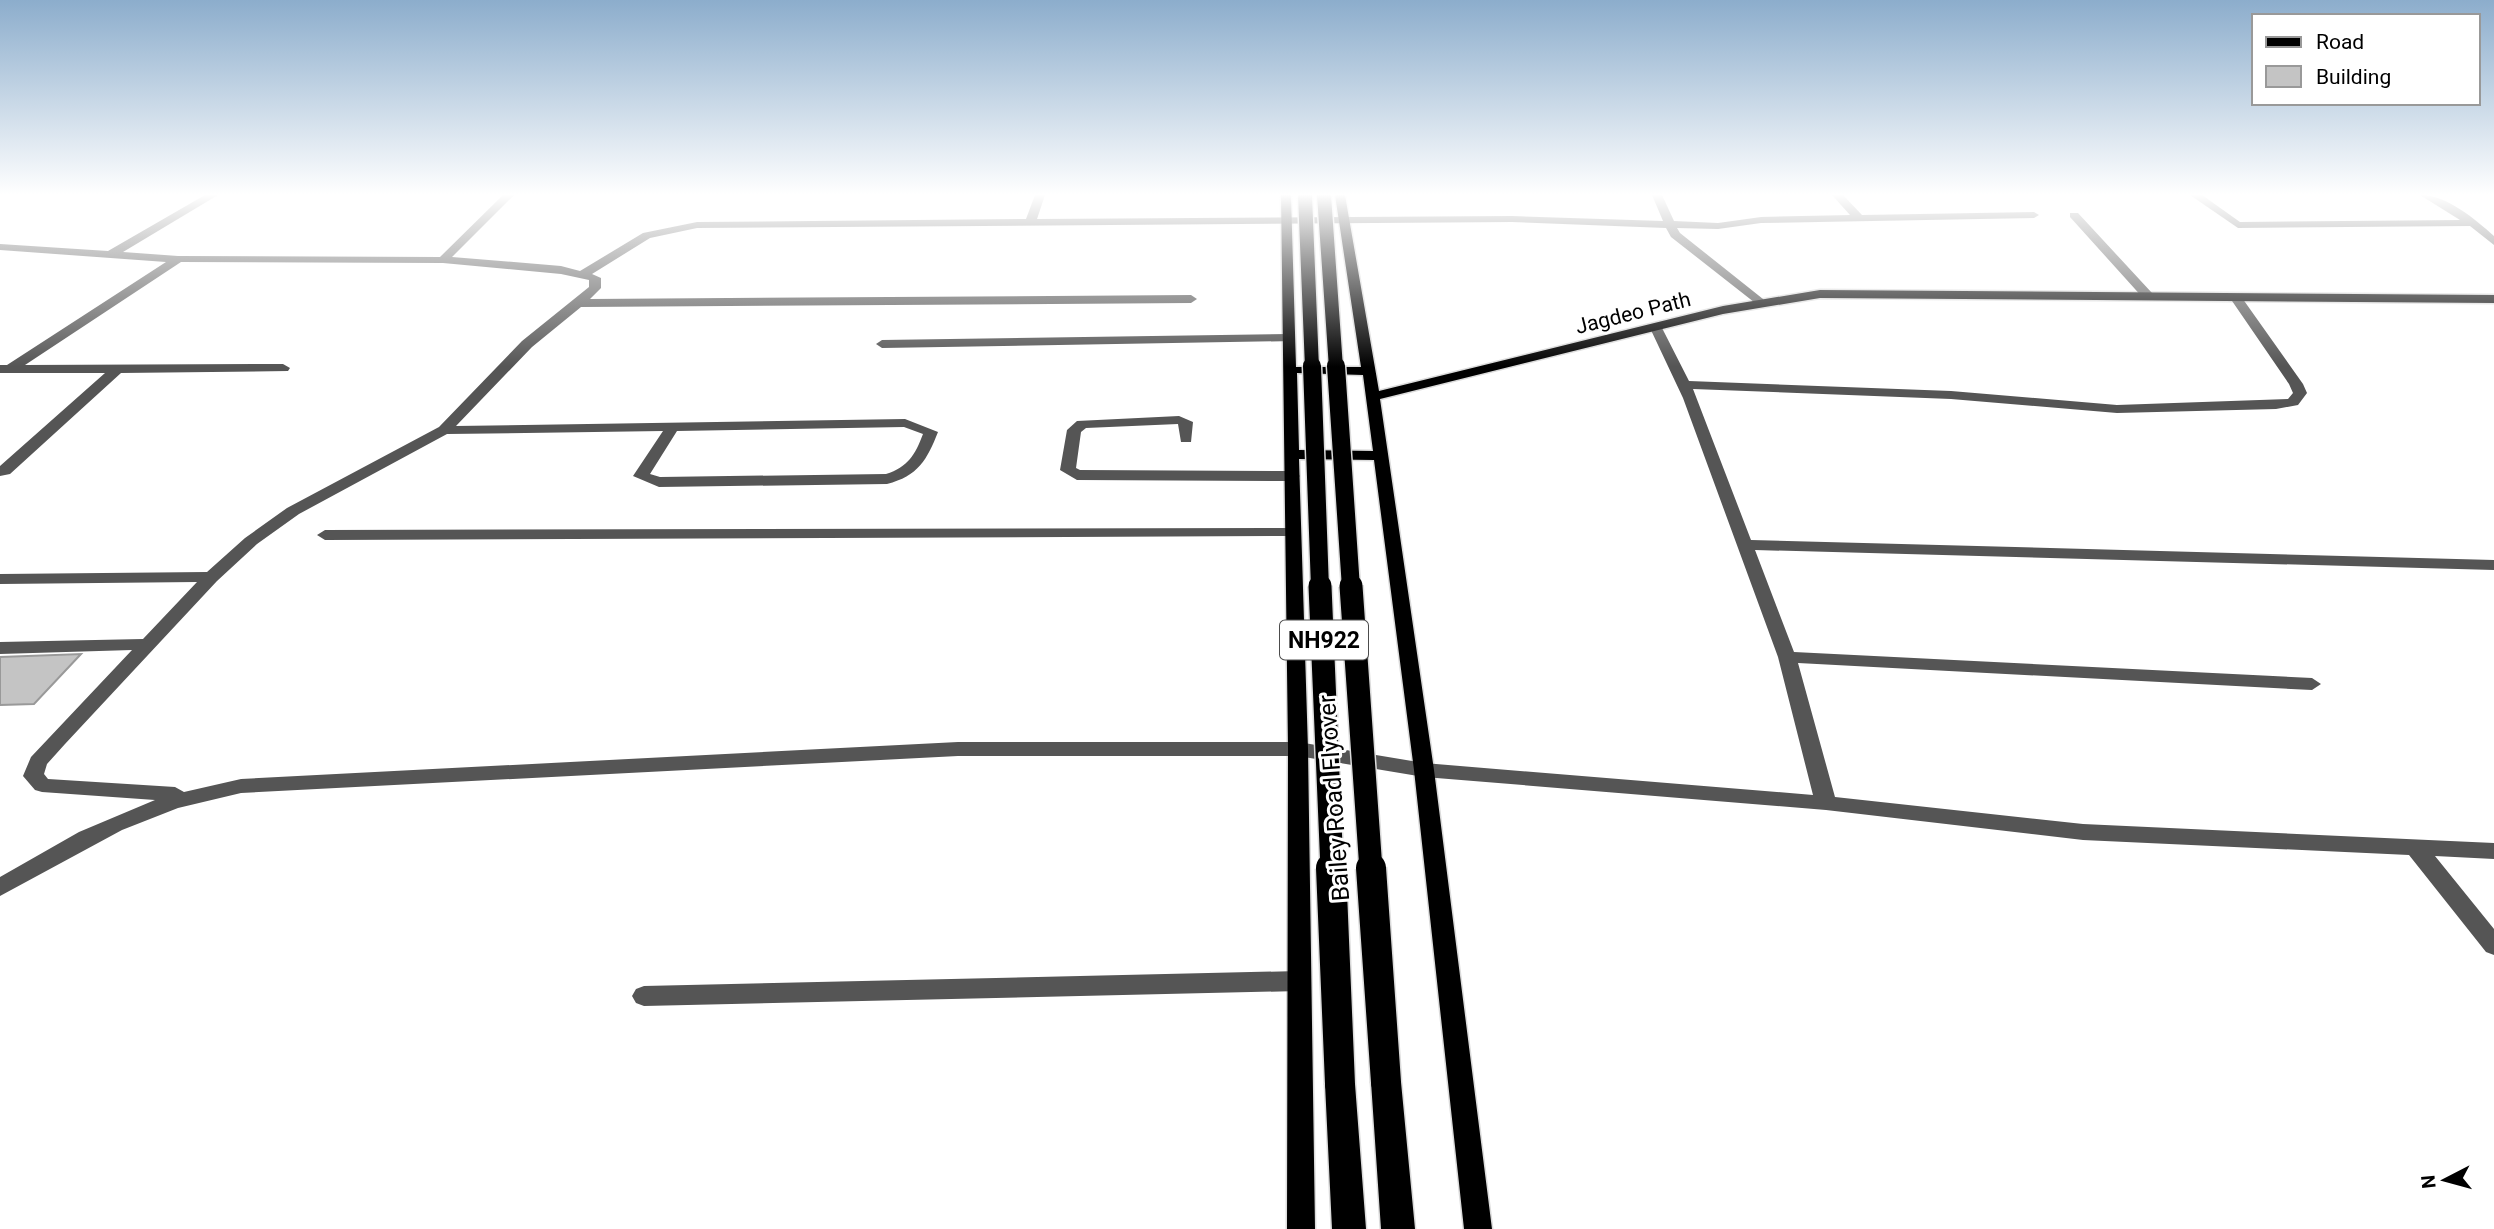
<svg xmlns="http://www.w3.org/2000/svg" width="2494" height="1229" font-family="Roboto,sans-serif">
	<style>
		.building { fill: #c4c4c4; stroke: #999; stroke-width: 2 }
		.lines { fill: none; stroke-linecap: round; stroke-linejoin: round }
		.major-casing { stroke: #dbdbdb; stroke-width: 3 }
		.highway-casing { stroke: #dbdbdb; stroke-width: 3 }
		.minor { fill: #555; fill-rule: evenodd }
		.major { fill: #000; fill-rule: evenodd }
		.highway { fill: #000; fill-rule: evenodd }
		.highway-bridge-far3-casing { stroke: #dbdbdb; stroke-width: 17; stroke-linecap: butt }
		.highway-bridge-far2-casing { stroke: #dbdbdb; stroke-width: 21; stroke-linecap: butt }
		.highway-bridge-far1-casing { stroke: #dbdbdb; stroke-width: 26; stroke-linecap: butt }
		.highway-bridge-casing { stroke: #dbdbdb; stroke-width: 33; stroke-linecap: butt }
		.highway-bridge-far3 { stroke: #000; stroke-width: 14 }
		.highway-bridge-far2 { stroke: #000; stroke-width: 18 }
		.highway-bridge-far1 { stroke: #000; stroke-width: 23 }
		.highway-bridge { stroke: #000; stroke-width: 30 }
		.labels { text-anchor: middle; stroke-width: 6; stroke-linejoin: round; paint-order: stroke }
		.far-street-label { font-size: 21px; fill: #000; stroke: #fff }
		.shield { fill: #fff; stroke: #4c4c4c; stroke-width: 2 }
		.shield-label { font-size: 23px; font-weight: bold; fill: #000 }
		.street-label { font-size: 24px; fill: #000; stroke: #fff }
	</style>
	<rect width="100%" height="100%" fill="#fff"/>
	<!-- building -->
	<path class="building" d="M81,654L34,704L0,705V657Z"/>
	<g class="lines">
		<defs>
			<path id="major" d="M1281,195H1291L1296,367H1361L1335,195H1345L1379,391L1723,306L1820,290L2494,295V303L1820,298L1723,314L1380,399L1434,770L1492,1229H1464L1414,770L1374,460L1299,459L1308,749L1315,1229H1287L1288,749ZM1297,373L1363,375L1373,451L1299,450Z"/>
			<path id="highway" d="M1386,1069L1397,1073L1401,1082L1415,1229H1381L1371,1082L1375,1073Z
				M1340,1071L1351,1075L1355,1084L1366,1229H1332L1325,1084L1329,1075Z"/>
		</defs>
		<!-- major casing -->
		<use href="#major" class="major-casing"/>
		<!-- highway casing -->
		<use href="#highway" class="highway-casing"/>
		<!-- minor -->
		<path class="minor" d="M205,195H218L123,252L178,256L440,257L503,195H514L452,257L561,266L580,271L643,233L697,222L1026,219L1035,195H1045L1037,219L1512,216L1663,221L1652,195H1662L1674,221L1718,223L1761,217L1850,215L1832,195H1843L1862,215L2034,212L2039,215L2034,218L1761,223L1718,229L1677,228L1680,233L1763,299L1765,302L1759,306L1671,237L1666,228L1512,222L697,228L650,238L592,274L601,278V288L590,299L1191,295L1197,299L1191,303L581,307L532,347L456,426L905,419L938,432C927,460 918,476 887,484L659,487L633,476L663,431L447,434L299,514L257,544L217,581L65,744L47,764L44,774L48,779L175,787L184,792L241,779L958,742H1298L1424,763L1813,795L1778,657L1683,398L1650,328L1652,325L1662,328L1689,381L1951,391L2117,405L2288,399L2293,393L2289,384L2230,298L2236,294L2240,295L2303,384L2307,393L2298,405L2276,409L2117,413L1951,399L1693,389L1751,540L2494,560V570L1755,550L1794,652L2312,678L2321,684L2312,690L1798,663L1835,797L2083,824L2494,843V859L2435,856L2494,929V955L2486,952L2409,855L2083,840L1826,810L1424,777L1298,756H958L241,793L178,808L122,830L0,896V877L79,832L155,800L42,792L35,790L23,776L31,757L132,650L0,654V642L143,639L197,582L0,584V574L207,572L245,538L287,508L439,427L522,341L589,287V280L561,274L443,263L181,262L25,365L283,364L290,368L288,371L121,373L10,474L0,476V466L105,373H0V365H7L166,262L0,250V244L108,251ZM904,427L923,434C915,455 908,467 886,474L660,477L650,474L677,431Z
			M2190,195H2202L2240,222L2460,220L2420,195C2447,195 2475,219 2494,236V245L2470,226L2238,228Z
			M2070,213H2078L2152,293V299H2144L2070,217Z
			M1289,334L1294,335V341L882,348L876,344L882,340Z
			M1179,416L1193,422L1191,442H1181L1178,424L1086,428L1081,432L1076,468L1080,470L1292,471L1300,476L1292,481L1077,480L1060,470L1067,430L1077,421Z
			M1293,528L1299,530L1301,533L1299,536L325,540L317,535L325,530Z
			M1299,971L1307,974L1311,981L1307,988L1299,991L644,1006L636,1003L632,996L636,989L644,986Z"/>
		<!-- major -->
		<use href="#major" class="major"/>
		<!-- highway -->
		<use href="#highway" class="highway"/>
		<defs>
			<path id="highway-bridge-far3" d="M1305,195L1312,368
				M1324,195L1336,368"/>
			<path id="highway-bridge-far2" d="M1312,366L1320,588
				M1336,366L1351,588"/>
			<path id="highway-bridge-far1" d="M1320,586L1332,870
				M1351,586L1371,870"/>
			<path id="highway-bridge" d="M1331,868L1340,1084
				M1371,868L1386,1082"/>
		</defs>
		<!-- highway-bridge-far3 casing -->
		<use href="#highway-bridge-far3" class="highway-bridge-far3-casing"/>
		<!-- highway-bridge-far2 casing -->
		<use href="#highway-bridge-far2" class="highway-bridge-far2-casing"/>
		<!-- highway-bridge-far1 casing -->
		<use href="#highway-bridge-far1" class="highway-bridge-far1-casing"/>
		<!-- highway-bridge casing -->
		<use href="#highway-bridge" class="highway-bridge-casing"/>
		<!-- highway-bridge-far3 -->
		<use href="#highway-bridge-far3" class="highway-bridge-far3"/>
		<!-- highway-bridge-far2 -->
		<use href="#highway-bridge-far2" class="highway-bridge-far2"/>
		<!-- highway-bridge-far1 -->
		<use href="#highway-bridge-far1" class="highway-bridge-far1"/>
		<!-- highway-bridge -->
		<use href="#highway-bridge" class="highway-bridge"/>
	</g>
	<!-- sky -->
	<linearGradient id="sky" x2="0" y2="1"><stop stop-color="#8cadcc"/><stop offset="0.53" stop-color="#fff"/><stop offset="1" stop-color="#fff" stop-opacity="0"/></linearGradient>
	<rect width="2494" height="367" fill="url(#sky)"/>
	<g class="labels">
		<!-- far-street labels -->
		<g class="far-street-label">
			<text transform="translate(1633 313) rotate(-14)" y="7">Jagdeo Path</text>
		</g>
		<!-- shield labels -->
		<rect class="shield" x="1280" y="620.5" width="88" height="39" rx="5"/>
		<g class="shield-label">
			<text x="1324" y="648">NH922</text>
		</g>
		<!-- street labels -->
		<g class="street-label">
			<text transform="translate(1334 798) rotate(-94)" y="8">Bailey Road Flyover</text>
		</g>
	</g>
	<!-- legend -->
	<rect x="2252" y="14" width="228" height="91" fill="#ffffff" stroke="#999999" stroke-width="2"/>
	<rect x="2266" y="37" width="35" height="10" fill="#000000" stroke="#999999" stroke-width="2"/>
	<text x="2316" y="49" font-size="21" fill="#000000">Road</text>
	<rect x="2266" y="66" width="35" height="21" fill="#c4c4c4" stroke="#999999" stroke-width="2"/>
	<text x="2316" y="84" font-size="21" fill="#000000">Building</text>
	<!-- north arrow -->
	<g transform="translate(2445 1180) rotate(264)" stroke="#ffffff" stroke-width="5" paint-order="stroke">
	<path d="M0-5L12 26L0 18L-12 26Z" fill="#000000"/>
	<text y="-10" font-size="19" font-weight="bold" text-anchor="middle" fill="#000000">N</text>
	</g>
</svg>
